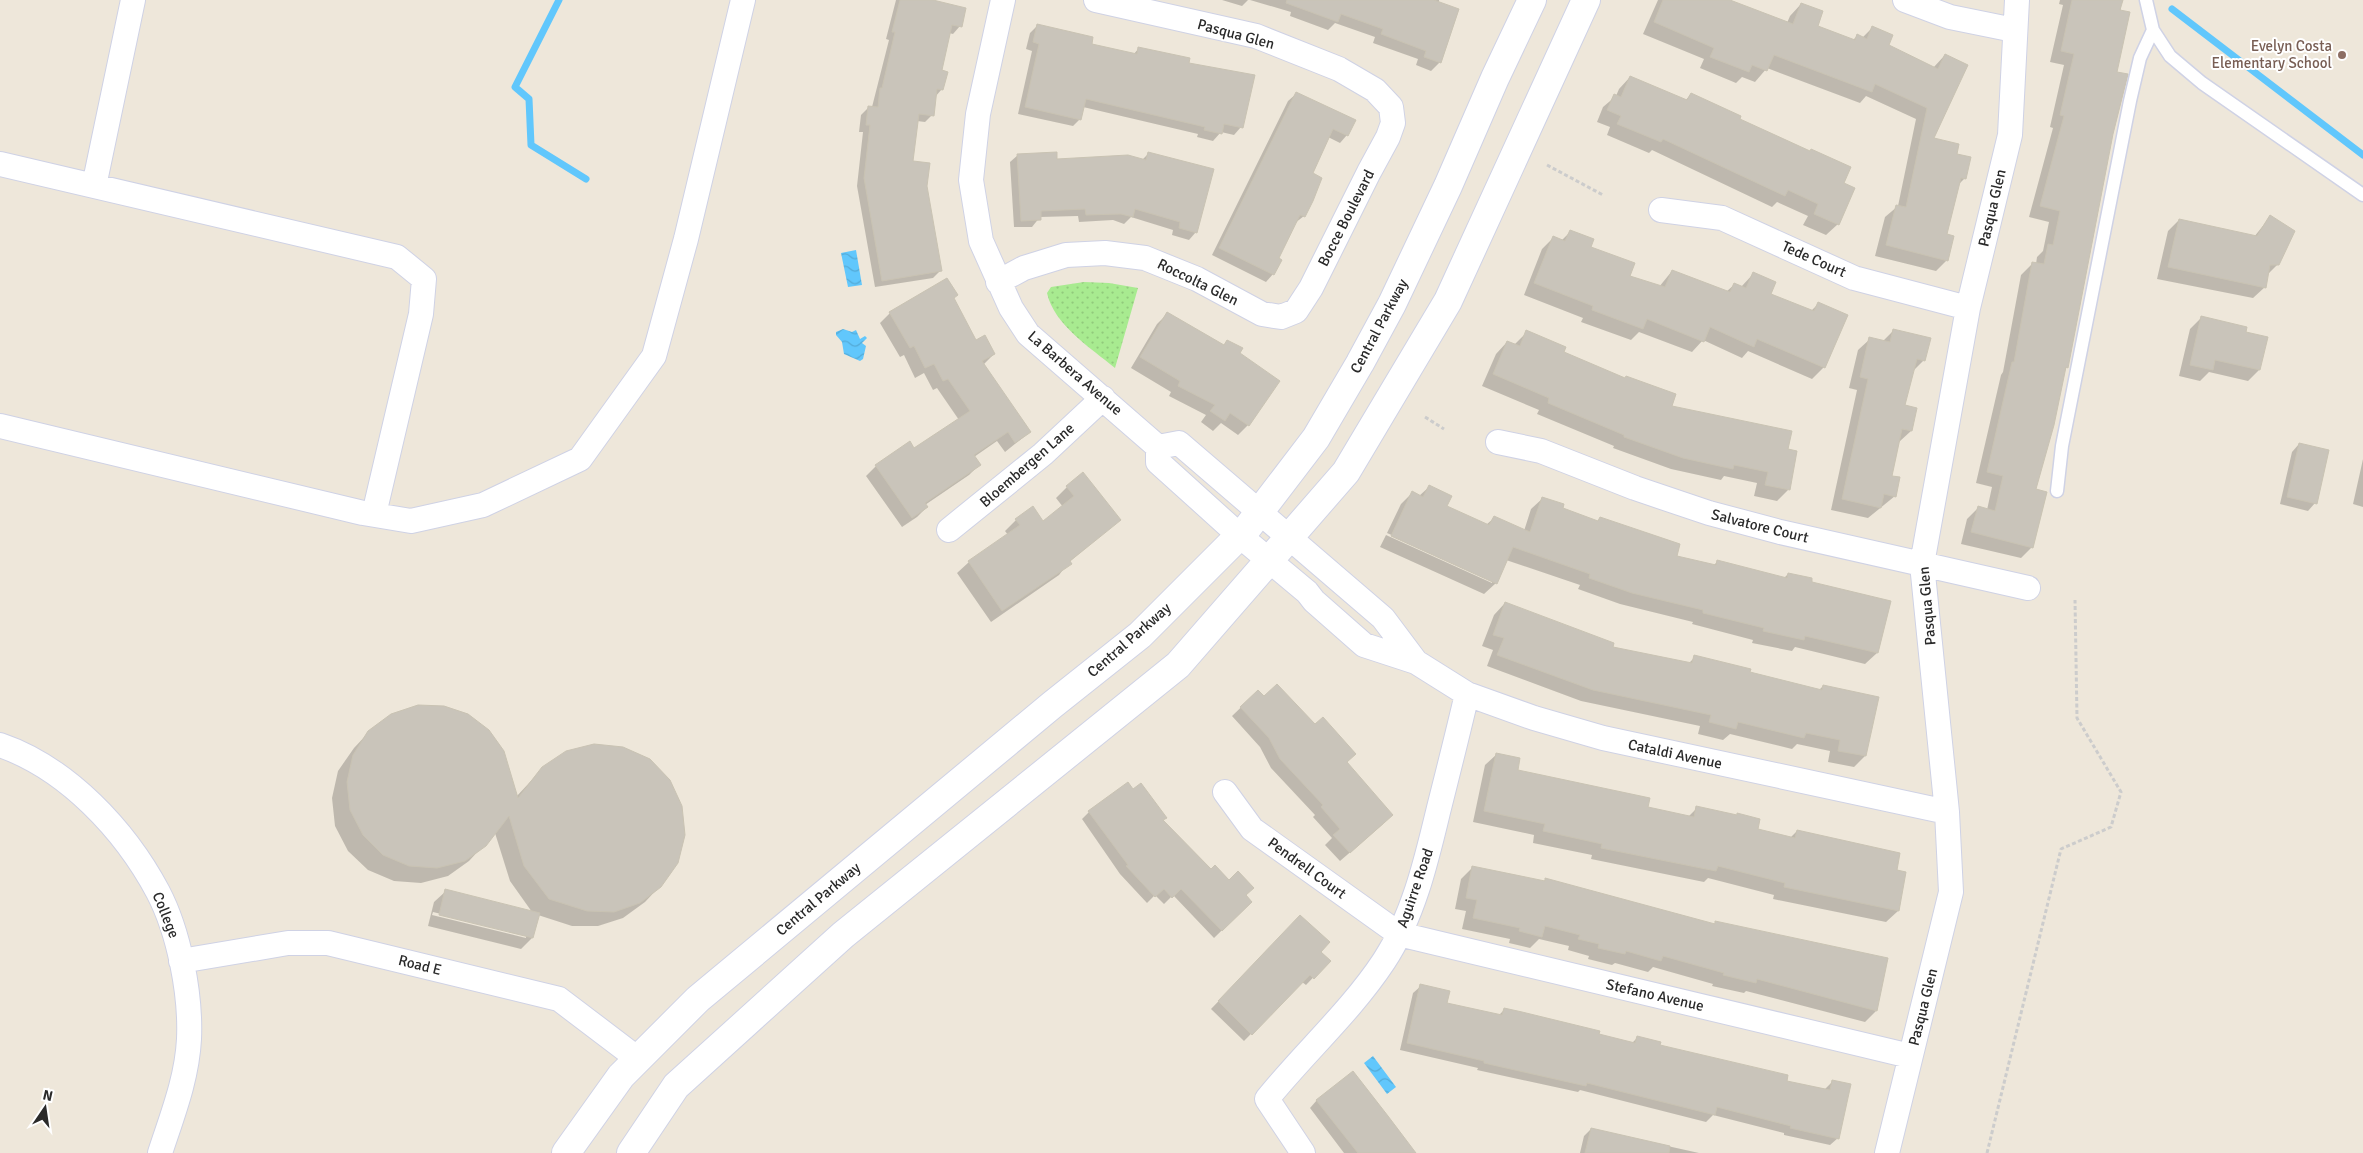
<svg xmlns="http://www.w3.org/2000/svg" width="2363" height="1153" font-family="Signika,sans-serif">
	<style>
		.park { fill: url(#park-dots) }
		.water { fill: url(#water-waves) }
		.shadow { fill: #0003; fill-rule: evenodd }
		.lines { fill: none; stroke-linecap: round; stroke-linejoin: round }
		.stream { stroke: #61c7fc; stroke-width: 7 }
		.building { fill: #c9c4ba; stroke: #c9c3b3 }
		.lane-casing { stroke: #cfd2e5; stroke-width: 15 }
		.street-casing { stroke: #cfd2e5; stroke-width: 26 }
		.secondary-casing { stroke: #cfd2e5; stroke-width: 30 }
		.path { stroke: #ccc; stroke-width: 3; stroke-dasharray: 4 2.5; stroke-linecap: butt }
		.lane { stroke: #fff; stroke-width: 12 }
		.street { stroke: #fff; stroke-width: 24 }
		.secondary { stroke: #fff; stroke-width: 28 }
		.education-dot { fill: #8d6e63; stroke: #fff; stroke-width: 2 }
		.labels { text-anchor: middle; stroke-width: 4; stroke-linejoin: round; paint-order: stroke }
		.street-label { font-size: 15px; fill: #2a2a2a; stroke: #fff }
		.education-label { font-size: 15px; fill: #785e54; stroke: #fff; text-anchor: end }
	</style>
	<defs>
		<pattern id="park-dots" width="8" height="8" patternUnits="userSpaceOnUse" patternTransform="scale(1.25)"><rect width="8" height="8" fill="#a8eb90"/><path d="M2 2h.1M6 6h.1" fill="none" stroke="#91ca7c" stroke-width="1.8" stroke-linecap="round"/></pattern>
		<pattern id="water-waves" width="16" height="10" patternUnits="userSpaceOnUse" patternTransform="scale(1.25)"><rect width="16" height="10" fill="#61c7fc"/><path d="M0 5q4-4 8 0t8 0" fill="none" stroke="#54abd8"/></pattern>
	</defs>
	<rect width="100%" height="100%" fill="#eee7da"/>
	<!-- park -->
	<path class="park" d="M1084,282L1109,283L1138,288L1115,368C1091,348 1054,325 1047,293L1051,287Z"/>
	<!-- water -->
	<path class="water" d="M856,250L862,285L848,287L841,253Z
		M843,329L852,332L856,330L860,339L865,336L867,338L862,343L866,346L863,359L860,361L844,354L842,342L836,335V332Z
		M1373,1056L1396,1087L1387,1094L1364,1063Z"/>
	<!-- shadow -->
	<path class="shadow" d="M896,0H928L960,26L953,34L949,33L940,71L942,89L935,97L932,115L925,122L917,121L912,162L926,186L941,270L933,278L875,287L857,186L863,132H859L861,115L869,107H872L889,40L886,39Z
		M1222,0H1248L1242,6Z
		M1250,0H1439L1440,62L1431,71L1416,65L1418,59L1373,43L1375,37L1335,23L1328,30L1290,16L1291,12Z
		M1658,0H1726L1787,23L1790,16L1801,4L1816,27L1853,40L1857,36L1862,38L1872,28L1887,46L1933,68L1945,55L1933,139L1955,155L1965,178L1958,185L1945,235L1947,260L1936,271L1875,256L1885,217L1898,206L1916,119L1866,96L1860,103L1767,68L1755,82L1742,77L1736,83L1700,68L1704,59L1643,34Z
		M2060,0H2121L2112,134L2067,367L2064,370L2035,490L2032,547L2021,558L1961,544L1967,519L1978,508L1987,510L1992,487L1976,483L2001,375L2003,372L2021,275L2033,263L2036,264L2037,257L2043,251L2049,222L2029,217L2053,128L2050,127L2064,65L2050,62L2063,5L2059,4Z
		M1037,26L1090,45L1133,55L1139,48L1187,64L1241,127L1234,135L1221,132L1213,141L1197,137L1198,134L1083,107L1080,119L1073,126L1018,114L1032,51L1026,49L1030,33Z
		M1630,77L1685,101L1691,94L1738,120L1842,183L1838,224L1826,235L1803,225L1808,216L1777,202L1772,207L1652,150L1649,153L1607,135L1610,127L1597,122L1603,107L1616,96L1619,89Z
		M1296,94L1347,135L1340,143L1328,137L1311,174L1304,216L1295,223L1278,259L1273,274L1266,282L1212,255L1288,101Z
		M1149,153L1196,232L1189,240L1172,235L1173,230L1131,217L1124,224L1113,220L1079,222L1078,216L1040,217L1032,227H1014L1010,162L1018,155L1056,160H1142Z
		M2270,217L2278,264L2267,275L2265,287L2253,298L2157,279L2168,231L2179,220L2254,237Z
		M1571,231L1589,248L1628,277L1659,287L1672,271L1726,292L1735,284L1741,287L1754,273L1769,294L1811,311L1818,304L1824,367L1812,379L1748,351L1742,358L1703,340L1692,352L1639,332L1631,340L1581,322L1583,318L1524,295L1542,249L1553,238L1561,241Z
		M947,279L953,298L975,342L994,354L983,365L1030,432L1005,452L997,441L974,457L979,465L969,475L925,505L927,507L917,517L902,527L866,476L876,466L914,450L959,420L937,388L933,390L924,373L915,378L904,355L900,357L880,323L890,313Z
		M1167,314L1223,346L1227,342L1239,353L1248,425L1238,435L1221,423L1213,431L1201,422L1206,415L1169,396L1171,392L1131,368L1157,324Z
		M2201,318L2244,332L2259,370L2248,381L2209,372L2200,381L2179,376L2190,329Z
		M1894,330L1924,360L1912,372L1904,406L1911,431L1899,442L1891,477L1895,496L1868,518L1831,510L1857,390L1849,388L1858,350L1870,339L1882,342Z
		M1527,332L1562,353L1670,407L1787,450L1788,490L1777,501L1754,496L1757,483L1724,476L1721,480L1671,469L1613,448L1614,446L1537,414L1539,410L1482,386L1496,354L1507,342L1514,345Z
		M2299,444L2315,503L2308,511L2280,504L2292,452Z
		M2363,459V507L2353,504Z
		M1067,487L1119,520L1069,562L1059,575L991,622L957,573L969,562L1008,535L1005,531L1016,520L1043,523L1063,507L1056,498Z
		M1429,487L1445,506L1486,525L1494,518L1524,531L1531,509L1543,498L1561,509L1597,522L1600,518L1676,557L1713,566L1717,562L1783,579L1788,574L1810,582L1877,653L1865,664L1795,647L1792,651L1752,643L1753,640L1692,624L1693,622L1620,604L1578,589L1580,585L1506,560L1496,583L1484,594L1380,547L1386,535L1492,583V580L1387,533L1401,504L1412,493L1419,496Z
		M1505,603L1611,648L1688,664L1695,657L1748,673L1818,691L1823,686L1865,756L1854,767L1828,762L1830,751L1797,744L1792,749L1730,734L1723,740L1698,734L1700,726L1581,701L1487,666L1493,650L1482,646L1494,615Z
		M1258,691L1345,763L1383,824L1340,861L1325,845L1332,838L1313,817L1315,815L1271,768L1260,747L1232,716Z
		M369,732L516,797L543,768L660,886L645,902L623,918L598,926H572L538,915L532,938L521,949L428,926L434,902L446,891L532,912L510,881L495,833L469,861L448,876L421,883L394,881L368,870L348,851L335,826L332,798L338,771L354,748ZM433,912L526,935V938L432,915Z
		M1497,754L1516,771L1647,808L1688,817L1697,808L1756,830L1790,838L1797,831L1895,871L1898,911L1886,922L1773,899L1774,895L1708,878L1704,882L1591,859L1592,855L1533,843L1534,835L1473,822L1485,765Z
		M1089,812L1162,821L1210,871L1251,902L1214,938L1173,895L1164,904L1155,895L1147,903L1120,874L1082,819Z
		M1473,867L1543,882L1546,879L1713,925L1716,922L1876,1011L1865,1022L1746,991L1744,993L1712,986L1713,984L1653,967L1648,972L1615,963L1612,965L1588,959L1589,956L1568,950L1569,946L1539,939L1530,948L1509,943L1510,939L1462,929L1466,911L1455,909L1461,879Z
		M1300,917L1320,952L1329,961L1306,985L1302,982L1244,1041L1211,1009Z
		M1421,986L1445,1004L1498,1016L1504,1010L1631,1044L1638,1037L1659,1046L1785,1082L1825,1089L1832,1082L1838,1138L1830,1145L1784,1135V1133L1713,1115L1706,1122L1580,1090L1578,1092L1477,1070L1478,1068L1400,1050L1413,993Z
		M1317,1100L1414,1153H1344L1310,1108Z
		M1591,1129L1699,1153H1580L1584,1136Z"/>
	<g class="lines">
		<!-- stream -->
		<path class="stream" d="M559,0L515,87L529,99L531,145L586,179
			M2172,9L2363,155"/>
	</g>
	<!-- building -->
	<path class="building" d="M900,0H933L966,8L962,27L952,25L942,70L948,72L943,90L937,89L934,116L919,114L913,161L930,163L927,186L942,271L882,281L864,178L870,125H866L868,106L878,107L880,88H882L895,32H892Z
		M1287,0H1434L1459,9L1441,63L1424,57L1426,51L1381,34L1383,29L1341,14L1338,22L1286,3Z
		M1663,0H1730L1793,24L1801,3L1823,11L1818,26L1855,40L1857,34L1867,39L1872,26L1893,35L1889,45L1938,69L1945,54L1968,65L1934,138L1959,144L1957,154L1971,157L1966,179L1961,178L1947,234L1954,236L1948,261L1886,245L1896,205L1906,207L1927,108L1875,84L1872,92L1774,55L1767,71L1752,65L1749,72L1710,57L1714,48L1654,22Z
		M2072,0H2123L2120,10L2130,12L2117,72L2128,74L2113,134L2068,368L2066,367L2054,425L2036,489L2047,492L2033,548L1971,532L1978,506L1995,511L2003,476L1987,472L2012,362H2014L2032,262L2044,264L2048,244L2053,245L2060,211L2040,206L2064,116L2060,115L2074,54L2061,51Z
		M1037,24L1093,37L1092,44L1137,54L1138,47L1190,58L1189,63L1255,75L1243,128L1224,124L1222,134L1204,130L1205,127L1086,99L1081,120L1025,107L1039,44L1033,42Z
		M1630,76L1687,100L1691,93L1741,116L1740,119L1810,151L1811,149L1851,167L1844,183L1855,188L1839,225L1814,214L1818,204L1788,190L1785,196L1663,139L1661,142L1617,124L1621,116L1607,110L1614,94L1621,97Z
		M1296,92L1356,120L1348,136L1333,129L1313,173L1322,178L1313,201L1305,217L1300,215L1279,258L1282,260L1274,275L1219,248Z
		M1057,152V159L1128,155L1146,160L1148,152L1214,169L1197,233L1179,228L1180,222L1135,209L1133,217L1121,214L1086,215L1085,209L1041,211V220L1021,221L1017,154Z
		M2270,215L2295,231L2279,265H2270L2266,288L2168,267L2179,219L2257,236Z
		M1570,230L1594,239L1591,247L1635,263L1630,276L1665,287L1672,270L1730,292L1734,283L1746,288L1753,272L1776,282L1771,294L1814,311L1818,302L1848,315L1825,368L1757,339L1754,347L1710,327L1704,342L1647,319L1643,329L1592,310L1593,306L1534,283L1553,236L1565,241Z
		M947,278L958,295L954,298L976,340L985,335L995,354L982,361L1031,432L1015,443L1008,432L974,455L981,465L925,503L928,507L912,518L875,465L910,441L914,448L970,411L948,379L943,381L934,364L925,368L914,346L910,348L889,312Z
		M1167,312L1224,345L1227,340L1243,348L1240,353L1280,381L1249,426L1230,413L1225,421L1210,411L1215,405L1178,386L1180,381L1140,357Z
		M2201,316L2247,327L2246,332L2268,337L2260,370L2215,360L2213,370L2190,365Z
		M1893,329L1931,338L1925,361L1917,359L1905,405L1917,408L1912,431L1902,429L1892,476L1900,477L1896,497L1884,494L1881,508L1842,499L1868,379L1860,377L1869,337L1890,342Z
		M1526,330L1566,347L1564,352L1625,378L1626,376L1676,394L1672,406L1792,431L1788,449L1797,451L1790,490L1765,485L1768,472L1734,465L1733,469L1683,458L1624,437V435L1548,403L1549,398L1493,374L1507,341L1520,346Z
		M2299,443L2329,450L2317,504L2287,497Z
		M1083,472L1121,520L1070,561L1072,564L1002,611L968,561L1020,525L1015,519L1033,506L1043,521L1074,496L1066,486Z
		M1429,485L1452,496L1447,506L1489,525L1494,516L1530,532L1542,497L1564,504L1563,508L1598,521L1600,517L1680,544L1677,556L1716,565L1717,560L1787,578L1788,573L1812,578V582L1891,601L1878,653L1805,636L1804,640L1763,631L1764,628L1703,613V610L1632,593L1589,578L1590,574L1513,547L1497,584L1391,536L1412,491L1423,497Z
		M1505,602L1614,643L1613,647L1692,663L1694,655L1751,669L1750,672L1822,690L1823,685L1879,697L1866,756L1838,751L1840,740L1806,733L1804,738L1738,722L1736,729L1709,722L1711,715L1593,690L1497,655L1504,638L1493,635Z
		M1277,684L1315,724L1323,717L1356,754L1347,762L1393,815L1350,853L1333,835L1340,829L1321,807L1323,805L1280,759L1269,738L1240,707L1258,690L1264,696Z
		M418,705L444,706L468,714L489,730L504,751L518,798L542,767L566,751L594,744L623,747L650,759L670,780L682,806L685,835L678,863L661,887L640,903L614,912L587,911L549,899L524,866L509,816L486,846L465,861L437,868L409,866L383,855L363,835L350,810L347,782L353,755L368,731L391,714Z
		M1496,753L1520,758L1518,770L1650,798L1648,807L1694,817L1696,806L1737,815V813L1760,819L1758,829L1795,838L1797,830L1900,853L1897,870L1906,872L1899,911L1784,887L1785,883L1718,866L1716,871L1601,848L1602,844L1543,831L1545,824L1484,811Z
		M1128,782L1133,789L1141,783L1167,818L1163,820L1211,869L1215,865L1229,880L1238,871L1254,888L1246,895L1252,902L1222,931L1181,889L1172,898L1164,889L1155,897L1126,866L1128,865L1088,811Z
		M1472,866L1545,881V878L1715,924V921L1888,958L1877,1011L1757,979L1756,983L1723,975L1724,973L1663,956L1661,961L1626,951L1625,954L1598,948L1599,944L1578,939L1580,935L1545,926L1542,937L1519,931L1520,928L1473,918L1477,900L1466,898Z
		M445,889L540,913L533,938L439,915Z
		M1300,915L1330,942L1321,952L1331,961L1314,979L1310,975L1252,1035L1218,1001Z
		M1420,984L1450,991L1447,1003L1502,1015L1504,1008L1522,1012L1600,1031L1599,1034L1635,1043L1637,1036L1661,1042L1660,1045L1788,1075L1787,1081L1830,1090L1832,1080L1851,1084L1839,1139L1790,1128L1791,1126L1717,1107L1715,1115L1587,1083L1586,1086L1484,1063V1061L1407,1043Z
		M1353,1071L1388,1116L1416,1153H1358L1316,1100Z
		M1591,1128L1670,1146L1669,1153H1585Z"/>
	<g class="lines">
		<defs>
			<path id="lane" d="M2146,0L2153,30L2170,56L2202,83L2363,195
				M2057,491L2062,446L2130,101L2140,58L2153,30"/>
			<path id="street" d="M1003,0L978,114L971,180L981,241L1011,308L1028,334L1158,447V462L1240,536L1307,592L1314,601L1364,645L1416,662L1467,694L1534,718L1603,738L1947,812
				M1905,0L1950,17L2014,30
				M0,164L397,257L424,279L421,314L374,514
				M94,186L133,0
				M1661,210L1722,218L1854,278L1968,308
				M998,282L1024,268L1066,255L1105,253L1145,258L1197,279L1262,314L1281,317L1296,311L1311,288L1369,172L1388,137L1393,123L1391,107L1375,90L1339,69L1256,36L1096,0
				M0,426L363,513L411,521L483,505L580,459L654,356L686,239L743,0
				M1498,442L1541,451L1635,488L1709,513L1780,532L2028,588
				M1158,447L1179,443L1383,618L1416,662
				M949,530L1043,454L1103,398
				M0,745C67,768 125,830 158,892C179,932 191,994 189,1039C187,1079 172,1116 160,1153
				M1225,792L1252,829L1399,934L1910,1056
				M181,961L288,943H328L559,999L638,1059
				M1303,1153L1267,1099C1305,1052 1351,1011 1384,961C1413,917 1426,862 1438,812C1448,772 1458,733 1467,694
				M1887,1153L1951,892L1947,812L1922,564L1968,308L2010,135L2017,0"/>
			<path id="secondary" d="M566,1153L621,1076L698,999L1052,705L1140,635L1248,527L1316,438L1360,363L1392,304L1448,186L1495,78L1532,0
				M631,1153L676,1086L843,935L1178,665L1346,472L1448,301L1586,0"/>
		</defs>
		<!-- lane casing -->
		<use href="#lane" class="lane-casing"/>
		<!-- street casing -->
		<use href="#street" class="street-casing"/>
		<!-- secondary casing -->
		<use href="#secondary" class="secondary-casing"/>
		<!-- path -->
		<path class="path" d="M1547,165L1603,195
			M1425,417L1444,429
			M1987,1153L2061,849L2111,827L2121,792L2077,718L2075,600"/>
		<!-- lane -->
		<use href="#lane" class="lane"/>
		<!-- street -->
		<use href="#street" class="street"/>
		<!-- secondary -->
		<use href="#secondary" class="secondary"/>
	</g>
	<!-- markers -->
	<circle class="education-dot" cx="2342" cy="55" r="5"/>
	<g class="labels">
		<!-- street labels -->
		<g class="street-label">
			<text transform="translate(1236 34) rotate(15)" y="5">Pasqua Glen</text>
			<text transform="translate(1992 208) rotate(-77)" y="5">Pasqua Glen</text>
			<text transform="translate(1346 218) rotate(-63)" y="5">Bocce Boulevard</text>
			<text transform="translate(1814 259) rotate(24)" y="5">Tede Court</text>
			<text transform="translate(1198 282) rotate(26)" y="5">Roccolta Glen</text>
			<text transform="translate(1379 326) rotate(-62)" y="5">Central Parkway</text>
			<text transform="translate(1075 373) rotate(41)" y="5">La Barbera Avenue</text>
			<text transform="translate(1027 465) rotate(-41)" y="5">Bloembergen Lane</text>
			<text transform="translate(1760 526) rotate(14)" y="5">Salvatore Court</text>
			<text transform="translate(1927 606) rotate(-95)" y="5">Pasqua Glen</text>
			<text transform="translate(1129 640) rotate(-41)" y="5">Central Parkway</text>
			<text transform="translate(1675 754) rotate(12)" y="5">Cataldi Avenue</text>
			<text transform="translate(1307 868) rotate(36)" y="5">Pendrell Court</text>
			<text transform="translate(1415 888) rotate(-71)" y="5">Aguirre Road</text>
			<text transform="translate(818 899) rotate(-40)" y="5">Central Parkway</text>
			<text transform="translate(166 915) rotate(68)" y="5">College</text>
			<text transform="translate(420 965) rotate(14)" y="5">Road E</text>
			<text transform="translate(1655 995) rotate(13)" y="5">Stefano Avenue</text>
			<text transform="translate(1923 1007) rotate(-76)" y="5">Pasqua Glen</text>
		</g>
		<!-- education labels -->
		<g class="education-label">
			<text x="2332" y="51">Evelyn Costa<tspan x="2332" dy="17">Elementary School</tspan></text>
		</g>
	</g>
	<!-- north arrow -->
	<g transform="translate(45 1108) rotate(13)" stroke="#ffffff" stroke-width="4" paint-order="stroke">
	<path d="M0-4L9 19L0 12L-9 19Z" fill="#2a2a2a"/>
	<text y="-8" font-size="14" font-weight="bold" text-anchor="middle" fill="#2a2a2a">N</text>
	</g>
</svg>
